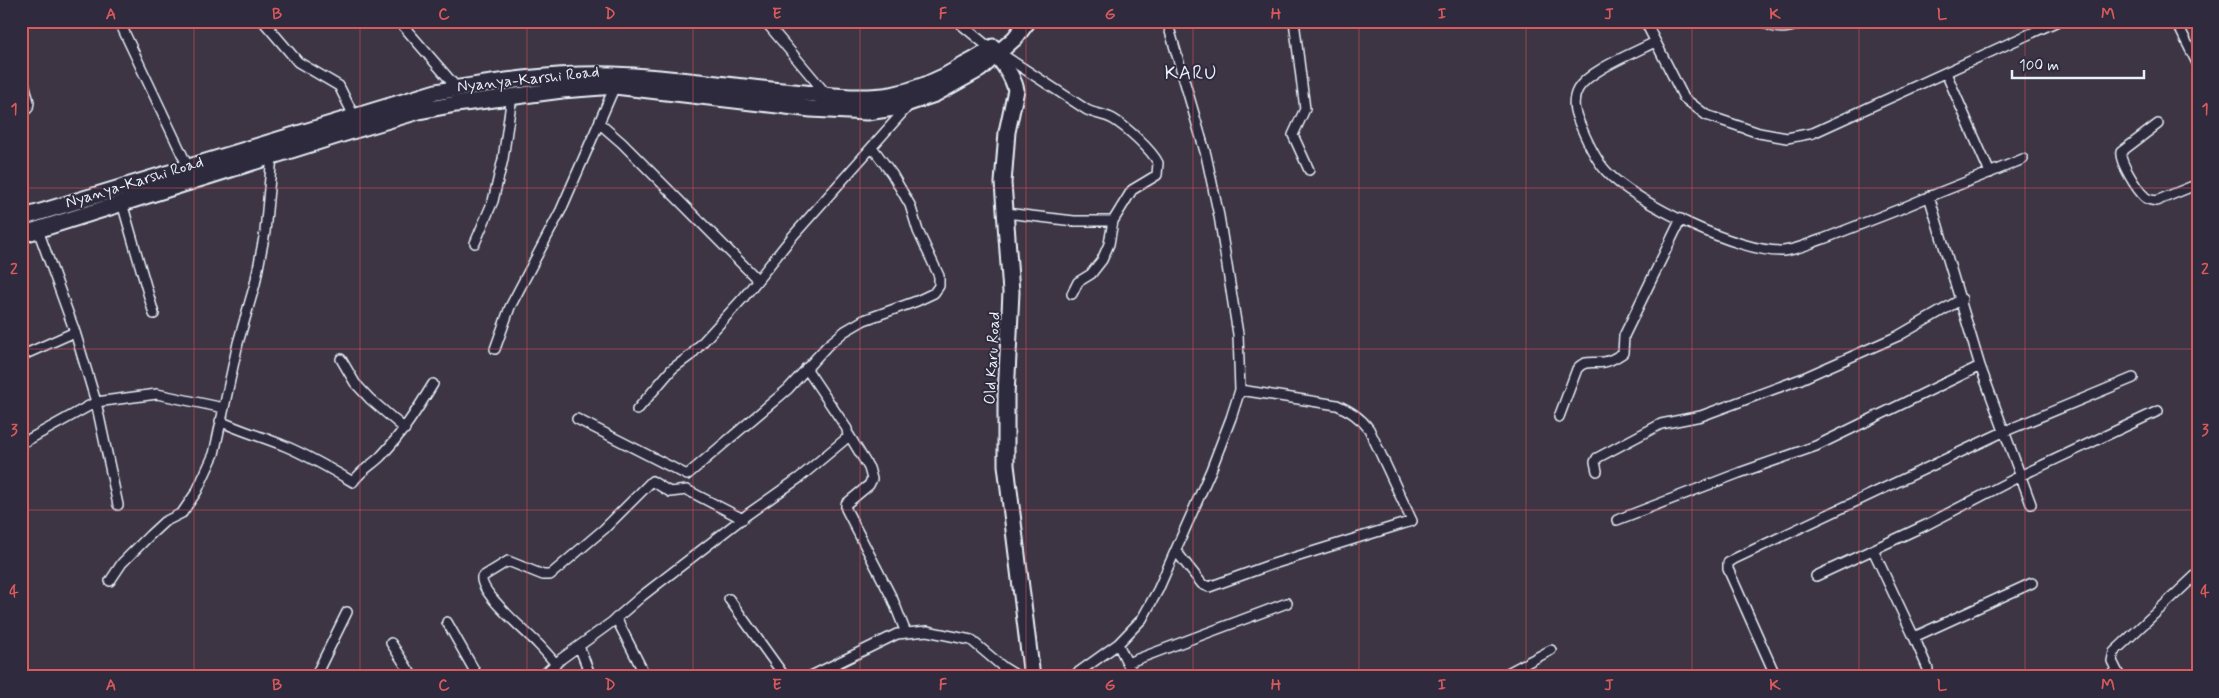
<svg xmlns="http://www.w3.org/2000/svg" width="2219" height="698" font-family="Mynerve,sans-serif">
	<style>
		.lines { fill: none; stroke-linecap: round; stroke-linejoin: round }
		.street-casing { stroke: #e8f1f8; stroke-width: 12 }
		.primary-casing { stroke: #e8f1f8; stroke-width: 19 }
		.street { stroke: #2f2a3d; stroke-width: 9 }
		.primary { stroke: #2f2a3d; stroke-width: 15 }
		.grid { fill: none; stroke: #da5a5c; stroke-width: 1; stroke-opacity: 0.55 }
		.labels { text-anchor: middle; stroke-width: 4; stroke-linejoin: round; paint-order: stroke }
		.street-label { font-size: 16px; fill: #e8f1f8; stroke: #2f2a3d }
		.quarter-label { font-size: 19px; letter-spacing: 1px; fill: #e8f1f8; stroke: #2f2a3d }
		.neatline { fill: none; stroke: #da5a5c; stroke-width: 2 }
		.grid-label { font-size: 16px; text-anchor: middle; font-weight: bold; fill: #da5a5c }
	</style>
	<rect width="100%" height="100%" fill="#3d3444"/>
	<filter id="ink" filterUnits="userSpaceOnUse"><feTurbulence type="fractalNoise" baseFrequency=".02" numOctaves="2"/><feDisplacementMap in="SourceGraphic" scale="10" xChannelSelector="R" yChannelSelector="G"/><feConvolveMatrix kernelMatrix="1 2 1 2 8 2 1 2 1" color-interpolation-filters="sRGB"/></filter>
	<g filter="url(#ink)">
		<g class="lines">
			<defs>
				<path id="street" d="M119,21L188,167
					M263,21L298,62L339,86L354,116L355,121
					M399,21L457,88
					M765,21L827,95
					M957,21L991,49
					M1294,21L1305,109L1293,135L1309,170
					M1645,21L1684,98L1706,115L1759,133L1787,138L1813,133L2058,21
					M1762,21C1777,32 1791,28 1807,21
					M2176,21L2198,65
					M1655,42C1634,53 1589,70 1578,89C1570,103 1576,116 1582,129C1588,143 1596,160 1606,171C1635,203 1740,253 1783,251C1797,250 1810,243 1823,239C1849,229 1875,219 1900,209C1941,191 1983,176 2023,159
					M1000,53L1087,110C1095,114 1104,114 1113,119C1125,126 1152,150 1158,163L1157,175L1132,190L1113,221L1109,244L1102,260L1091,274L1078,282L1072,294
					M21,71L29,102L28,108L21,114
					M1946,73L1990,173
					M599,123L622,143L757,279
					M2158,124L2121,152C2119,161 2137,190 2145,197C2148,200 2152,200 2156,201L2198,184
					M1929,196L1980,366L2031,504
					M122,203L154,314
					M1006,213L1074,221H1113
					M38,230L75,332L96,402L118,505
					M475,243L493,201L503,159L512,96
					M495,349L510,307L561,210L615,86
					M21,356L75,332
					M341,359L355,383L370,399L405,429
					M637,410L672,369L691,355L744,297L792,237L910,104
					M1559,417L1577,369C1585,359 1593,364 1604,362C1611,361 1617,357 1623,353L1624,336L1681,219
					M577,419L687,475L788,389L827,346L845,331L864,320L917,301L934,293L939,286V276L918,231L910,205L892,174L872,147
					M220,421C241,431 263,437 285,446C309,456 331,469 353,482C361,470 371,466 381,456C402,434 417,410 433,384
					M849,435L869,468L872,479L869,485L846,504V509L893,600L906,633
					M26,441L96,402L157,394L224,408
					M1597,471L1595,462L1597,458L1661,424L1701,416L1801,379L1898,336L1962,299
					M1617,520L1739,473L1816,446L1980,366
					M1873,550L1914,637L2032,583
					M1176,551L1202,584L1209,587L1270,565L1412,521L1369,429C1360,417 1350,411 1337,405L1240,390
					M1816,576L1926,525L2020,476L2158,411
					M110,581L122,563L150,535L164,522L182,513L197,491L214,454L238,343L255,284L265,232L272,156
					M729,599L785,677
					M616,618L646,677
					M447,622L478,677
					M1914,637L1928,669
					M391,643L413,677
					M1118,644L1134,677
					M579,646L591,677
					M1127,663L1287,603
					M556,664C550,657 544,650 538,644C527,632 479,593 482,577L508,561L543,575H550L604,529L652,481L670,492L687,490L743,519
					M315,677L347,612
					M541,677L561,659L612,622L642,596L748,514L799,478L848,437L847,429L806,368
					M809,677L897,634L927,631L971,640L1003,667L1019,677
					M1072,677L1118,644L1142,619L1158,590L1211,470L1231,418L1240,390L1238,334L1219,216L1206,155L1167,21
					M1500,677L1551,650
					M1776,677L1728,569V563L1734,559L2003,432L2133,378
					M2107,677L2116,671
					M2120,677L2112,661L2114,652L2198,573"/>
				<path id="primary" d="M991,49C1001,60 1013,76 1016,90L1007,132L1003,183L1011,292L1006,396V465L1032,677
					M21,218L436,92C494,82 553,73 613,75C673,77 733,87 793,92C826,95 859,100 891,95C917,90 940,80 961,67C972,61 984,55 993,47
					M21,235L355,130L419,111L456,104L562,90L615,86L811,109L867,112L894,108L935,94L980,69L1015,38L1028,21"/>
			</defs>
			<!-- street casing -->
			<use href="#street" class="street-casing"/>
			<!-- primary casing -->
			<use href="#primary" class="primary-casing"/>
			<!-- street -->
			<use href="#street" class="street"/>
			<!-- primary -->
			<use href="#primary" class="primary"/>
		</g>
	</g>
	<!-- grid -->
	<path class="grid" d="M194,21V677M360,21V677M527,21V677M693,21V677M860,21V677M1026,21V677M1193,21V677M1359,21V677M1526,21V677M1692,21V677M1859,21V677M2025,21V677M21,188H2198M21,349H2198M21,510H2198"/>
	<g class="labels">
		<!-- street labels -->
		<g class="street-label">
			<text transform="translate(528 78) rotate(-6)" y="6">Nyanya-Karshi Road</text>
			<text transform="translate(134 181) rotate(-17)" y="6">Nyanya-Karshi Road</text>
			<text transform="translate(991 358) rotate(-87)" y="6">Old Karu Road</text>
		</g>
		<!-- quarter labels -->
		<g class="quarter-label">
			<text x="1191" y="79">KARU</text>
		</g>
	</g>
	<!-- margin -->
	<rect width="2219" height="698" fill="none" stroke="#2f2a3d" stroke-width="55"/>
	<!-- scale -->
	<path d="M2012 70v8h132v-8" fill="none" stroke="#e8f1f8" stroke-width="2.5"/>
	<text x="2019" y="70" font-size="15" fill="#e8f1f8" stroke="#2f2a3d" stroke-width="4" paint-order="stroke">100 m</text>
	<rect x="28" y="28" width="2164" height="642" class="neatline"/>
	<g class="grid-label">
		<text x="111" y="19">A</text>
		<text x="277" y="19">B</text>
		<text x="444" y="19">C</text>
		<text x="610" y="19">D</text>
		<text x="777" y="19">E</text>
		<text x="943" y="19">F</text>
		<text x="1110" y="19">G</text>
		<text x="1276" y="19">H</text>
		<text x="1442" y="19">I</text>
		<text x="1609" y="19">J</text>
		<text x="1775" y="19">K</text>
		<text x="1942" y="19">L</text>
		<text x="2108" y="19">M</text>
		<text x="14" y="114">1</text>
		<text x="2205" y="114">1</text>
		<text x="14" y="274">2</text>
		<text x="2205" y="274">2</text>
		<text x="14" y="435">3</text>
		<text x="2205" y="435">3</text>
		<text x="14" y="596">4</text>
		<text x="2205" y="596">4</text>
		<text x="111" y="690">A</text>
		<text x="277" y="690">B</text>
		<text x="444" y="690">C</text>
		<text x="610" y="690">D</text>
		<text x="777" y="690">E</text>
		<text x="943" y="690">F</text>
		<text x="1110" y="690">G</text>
		<text x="1276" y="690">H</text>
		<text x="1442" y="690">I</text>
		<text x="1609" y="690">J</text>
		<text x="1775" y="690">K</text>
		<text x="1942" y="690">L</text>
		<text x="2108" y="690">M</text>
	</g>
</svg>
